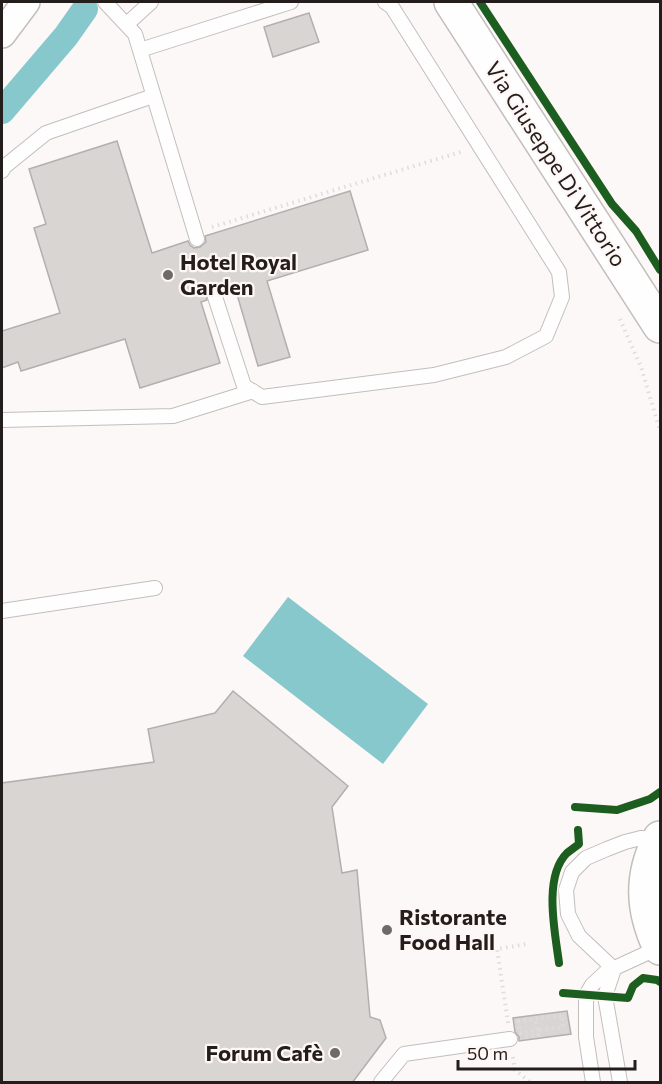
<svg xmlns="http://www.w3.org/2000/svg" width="662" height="1084" font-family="Commissioner,sans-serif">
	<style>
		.water { fill: #86c8cb }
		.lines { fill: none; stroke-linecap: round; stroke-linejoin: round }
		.canal { stroke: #86c8cb; stroke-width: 26 }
		.building { fill: #d9d5d3; stroke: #b4afae; stroke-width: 1.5 }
		.service-casing { stroke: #c3bebc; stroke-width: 16 }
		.minor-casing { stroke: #c3bebc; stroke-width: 30 }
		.secondary-casing { stroke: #c3bebc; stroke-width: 36 }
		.path { stroke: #dedddc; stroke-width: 4; stroke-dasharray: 1.5 4.5; stroke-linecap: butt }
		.service { stroke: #fffefe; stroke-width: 14 }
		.minor { stroke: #fffefe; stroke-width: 27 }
		.secondary { stroke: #fffefe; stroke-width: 33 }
		.path-bridge { stroke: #dedddc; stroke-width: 4; stroke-dasharray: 1.5 4.5; stroke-linecap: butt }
		.cycleway-casing { stroke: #fef7f5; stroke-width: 11 }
		.cycleway { stroke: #1b5e20; stroke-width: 8 }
		.poi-dot { fill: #6f6a68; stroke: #fef7f5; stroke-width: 2 }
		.labels { text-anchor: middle; stroke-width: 4.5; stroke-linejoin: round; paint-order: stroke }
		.street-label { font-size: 22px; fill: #231d1b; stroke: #fef7f5 }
		.poi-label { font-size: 22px; font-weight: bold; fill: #231d1b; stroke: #fef7f5; text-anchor: start }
	</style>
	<rect width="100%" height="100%" fill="#fcf8f7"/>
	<!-- water -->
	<path class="water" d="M288,597L428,704L383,764L243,656Z"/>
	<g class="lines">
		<!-- canal -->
		<path class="canal" d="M2,111L66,36L85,9"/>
	</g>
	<!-- building -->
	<path class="building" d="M309,13L319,42L273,57L264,27Z
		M117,141L152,253L188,241L190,245L194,248L200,247L206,242L205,236L350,191L368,250L267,281L290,357L258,366L236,291L224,295L221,290L216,288L209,291L206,295L207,300L201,302L220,363L140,388L125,339L21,371L18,362L2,368V331L60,313L34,228L46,224L29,169Z
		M233,691L348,786L332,807L342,873L357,870L370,1017L380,1020L386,1038L352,1083H2V783L154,762L148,729L215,713Z
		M567,1011L571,1034L519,1041V1037L515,1032L513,1018Z"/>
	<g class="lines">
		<defs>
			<path id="service" d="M105,2L135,34L197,239
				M127,24L151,2
				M140,50L291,2
				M2,171L4,167L46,133L153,96
				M215,297L244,386L262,397L434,375L506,357L546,336L562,297L559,272L392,7L385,2
				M2,420L173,416L253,391
				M2,611L155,588
				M614,969L579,936L568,914L566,890L572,872L586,858L607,849L625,842L641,838L658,839
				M614,969L605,996L620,1082
				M381,1082L404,1054L510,1039
				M593,1082L586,1037V995L592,985L606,972L660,947"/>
			<path id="minor" d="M2,34L26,2"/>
			<path id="secondary" d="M451,2L660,326
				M660,838C640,876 642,910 660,948"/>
		</defs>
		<!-- service casing -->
		<use href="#service" class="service-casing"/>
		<!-- minor casing -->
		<use href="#minor" class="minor-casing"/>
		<!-- secondary casing -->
		<use href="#secondary" class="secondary-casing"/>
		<!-- path -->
		<path class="path" d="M212,227L464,151
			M620,319L641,367L660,431
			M578,830L579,841
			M555,932L559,963
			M518,1021L562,1015L563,1027L539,1030
			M508,1023L497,949L527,944
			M526,1037L538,1035L535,1019
			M513,1057L515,1070L530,1082"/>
		<!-- service -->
		<use href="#service" class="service"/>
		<!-- minor -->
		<use href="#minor" class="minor"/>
		<!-- secondary -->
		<use href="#secondary" class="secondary"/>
		<!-- path-bridge -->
		<path class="path-bridge" d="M518,1021L520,1033L539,1030"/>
		<defs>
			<path id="cycleway" d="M480,2L612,204L636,231L660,270
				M575,807L617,810L650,799L660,792
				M559,963C555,932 543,877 567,853C571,850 575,847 579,844L578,830
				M563,993L628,998L633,986L643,978L657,980L660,982"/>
		</defs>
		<!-- cycleway casing -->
		<use href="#cycleway" class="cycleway-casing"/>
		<!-- cycleway -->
		<use href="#cycleway" class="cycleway"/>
	</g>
	<!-- markers -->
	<g class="poi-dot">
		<circle cx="168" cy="275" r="6"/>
		<circle cx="387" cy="930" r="6"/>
		<circle cx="335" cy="1053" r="6"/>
	</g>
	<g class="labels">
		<!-- street labels -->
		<g class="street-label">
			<text transform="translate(556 164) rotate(57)" y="8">Via Giuseppe Di Vittorio</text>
		</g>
		<!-- poi labels -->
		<g class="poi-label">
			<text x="180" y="270">Hotel Royal<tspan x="180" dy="25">Garden</tspan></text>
			<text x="399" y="925">Ristorante<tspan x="399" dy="25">Food Hall</tspan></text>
			<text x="323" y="1061" text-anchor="end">Forum Cafè</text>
		</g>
	</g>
	<!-- border -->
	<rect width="662" height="1084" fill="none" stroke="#231d1b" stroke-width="6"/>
	<!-- scale -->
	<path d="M458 1060v9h177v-9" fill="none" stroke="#231d1b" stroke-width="3"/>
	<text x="467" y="1060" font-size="18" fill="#231d1b" stroke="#fef7f5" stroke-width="4.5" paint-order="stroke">50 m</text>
</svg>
